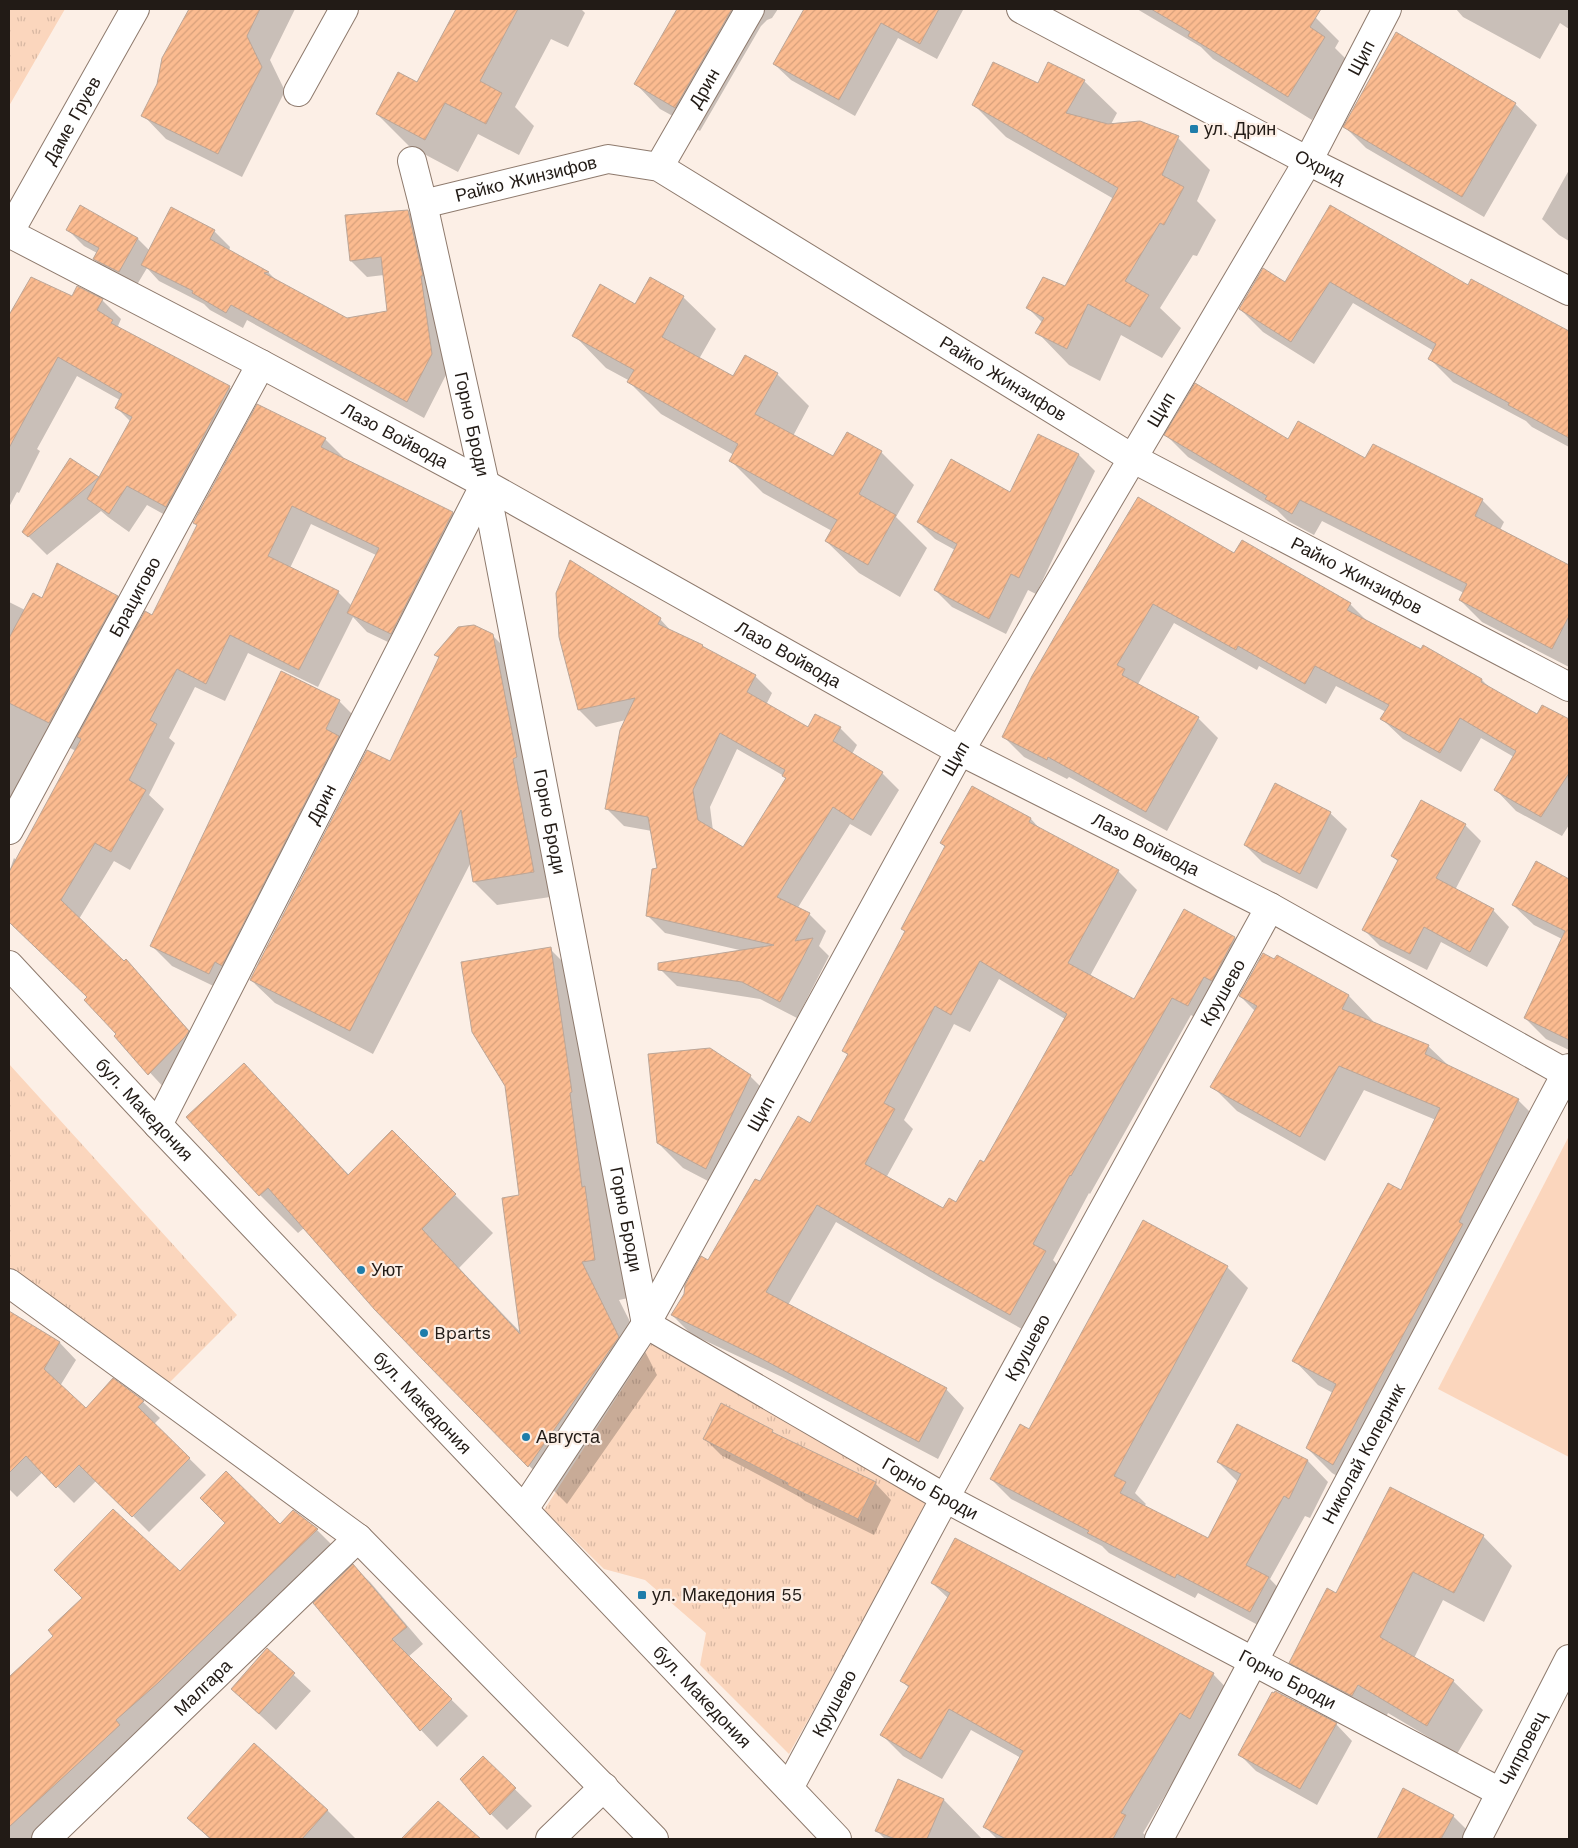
<svg xmlns="http://www.w3.org/2000/svg" width="1578" height="1848" font-family="'Work Sans',sans-serif">
	<style>
		.grass { fill: #fbd6bd }
		.park { fill: url(#park-tufts) }
		.shadow { fill: #0003; fill-rule: evenodd }
		.building { fill: url(#building-hatch); stroke: #bba698; fill-rule: evenodd }
		.lines { fill: none; stroke-linecap: round; stroke-linejoin: round }
		.minor-casing { stroke: #8e7a6d; stroke-width: 30 }
		.minor { stroke: #fff; stroke-width: 28 }
		.poi-dot { fill: #1f7daa; stroke: #fcefe6; stroke-width: 2 }
		.labels { text-anchor: middle; stroke-width: 4.5; stroke-linejoin: round; paint-order: stroke }
		.street-label { font-size: 18px; fill: #221b16; stroke: #fcefe6 }
		.poi-label { font-size: 18px; fill: #221b16; stroke: #fcefe6; text-anchor: start }
	</style>
	<defs>
		<pattern id="park-tufts" width="24" height="20" patternUnits="userSpaceOnUse" patternTransform="scale(1.25)"><rect width="24" height="20" fill="#fbd6bd"/><path d="M3 7l-1-3M5 7V3M7 7l1-3M15 17l-1-3M17 17v-4M19 17l1-3" fill="none" stroke="#d7b7a2"/></pattern>
		<pattern id="building-hatch" width="6" height="6" patternUnits="userSpaceOnUse" patternTransform="scale(1.25)"><rect width="6" height="6" fill="#fbbb90"/><path d="M-1 1l2-2M0 6l6-6M5 7l2-2" fill="none" stroke="#d7a07b"/></pattern>
	</defs>
	<rect width="100%" height="100%" fill="#fcefe6"/>
	<!-- grass -->
	<path class="grass" d="M1569,1136V1457L1438,1389Z"/>
	<!-- park -->
	<path class="park" d="M9,9H65L9,106Z
		M9,1064L237,1315L168,1384L86,1321L9,1280Z
		M653,1341L929,1503L789,1754L700,1665L706,1633L645,1580L604,1569L544,1510Z"/>
	<!-- shadow -->
	<path class="shadow" d="M190,9H295L270,60L285,91L242,177L166,139L143,115L159,84L163,58Z
		M457,9H581L585,13L568,47L551,39L515,107L534,126L519,155L478,134L458,172L409,146L377,114L417,84Z
		M678,9H778L772,18L767,20L761,26L700,131L660,109L636,84Z
		M823,9H962L963,10L937,59L898,38L855,116L791,80L774,64L816,21Z
		M1137,9H1301L1316,18L1339,41L1335,48L1348,61L1312,120L1213,59L1201,47Z
		M1456,9H1569V29L1560,23L1540,59L1463,17Z
		M1084,81L1117,113L1110,126L1178,138L1210,170L1197,201L1216,220L1197,256L1193,255L1160,308L1181,328L1162,358L1121,335L1100,381L1069,365L1037,332L1043,323L1028,308L1066,287L1114,199L1006,137L974,105L1038,84Z
		M1515,104L1537,125L1484,217L1366,148L1345,127Z
		M1569,170V241L1559,235L1542,219Z
		M1331,206L1468,287L1552,324L1553,323L1569,331V447L1532,427L1526,421L1453,382L1430,359L1434,351L1353,303L1314,364L1263,332L1240,309L1285,284Z
		M80,207L138,239L150,251L214,231L230,247L229,251L269,273L277,281L346,320L388,313L384,275L367,277L351,261L408,211L424,228L448,371L424,418L247,320L243,328L210,310L204,304L159,281L147,268L135,288L111,275L94,259L97,253L84,246L68,230Z
		M32,279L72,298L78,288L102,300L121,319L118,326L122,331L229,387L248,406L185,526L147,505L129,532L108,517L101,511L47,555L24,532L71,460L99,479L131,422L116,407L120,400L77,376L37,449L40,451L19,493L17,492L9,507V318Z
		M650,279L683,297L716,329L699,359L733,378L777,374L809,406L793,436L834,458L847,434L881,452L914,485L896,517L927,548L900,597L859,573L826,541L832,531L763,493L730,460L734,455L661,414L629,382L630,381L606,368L574,335L636,305Z
		M1166,435L1289,440L1366,460L1482,500L1504,522L1500,530L1569,567V667L1482,622L1460,600L1464,593L1322,521L1314,535L1288,521L1277,510L1188,457Z
		M1039,436L1079,455L1095,471L1036,594L1028,590L1006,634L952,607L935,590L955,550L935,539L918,522L1011,493Z
		M325,439L343,457L342,459L453,513L471,531L409,652L367,632L353,617L318,687L248,653L225,701L195,687L169,738L175,743L149,795L164,809L130,870L114,861L79,919L124,963L126,961L144,979L206,1050L168,1092L116,1036L117,1034L88,997L9,920V872L14,858L16,860L76,751L54,740L9,822V602L25,610L43,599L117,597L141,621L152,617ZM311,524L376,555L352,606L338,592L290,568Z
		M1235,555L1350,604L1368,622L1422,650L1457,666L1482,680L1492,690L1537,716L1542,708L1569,721V825L1562,836L1516,811L1496,790L1514,757L1481,738L1461,772L1403,739L1382,719L1386,712L1336,686L1326,704L1259,666L1257,670L1174,623L1138,684L1198,718L1218,738L1167,831L1069,777L1067,779L1024,757L1003,736L1059,632Z
		M660,619L672,632L702,646L707,651L755,676L772,693L766,705L809,729L840,728L857,745L852,754L882,773L899,790L871,836L850,824L797,909L809,914L826,931L819,946L829,956L797,1018L760,999L677,986L660,969L744,951L665,933L648,916L659,869L652,831L624,826L607,809L626,720L596,727L579,710ZM737,749L784,776L787,779L743,849L713,831L710,807Z
		M492,635L516,659L557,896L497,905L474,882L471,862L373,1054L275,1003L251,980L391,763L440,659L435,655Z
		M339,701L360,722L230,994L172,966L152,946Z
		M973,787L1031,819L1041,830L1118,871L1137,890L1090,976L1134,1001L1185,911L1235,938L1253,957L1206,1024L1191,1015L1090,1194L1089,1193L1053,1260L1063,1271L1029,1333L934,1280L836,1222L788,1305L946,1389L964,1408L938,1459L782,1377L691,1334L672,1315L760,1183L810,1125L848,1055L844,1051L906,932L946,847L941,843ZM999,979L1065,1019L984,1163L957,1204L943,1210L886,1178L913,1129L904,1120L954,1024L970,1032Z
		M1330,813L1347,829L1317,889L1262,862L1245,845Z
		M1465,825L1481,841L1455,890L1493,910L1509,927L1487,967L1441,942L1427,970L1380,946L1364,930L1398,862L1393,856Z
		M1536,863L1569,880V1050L1546,1039L1525,1018L1562,939L1534,925L1513,905Z
		M550,949L588,987L633,1297L619,1300L657,1375L567,1504L426,1362L304,1228L298,1233L260,1195L244,1065L349,1175L392,1132L493,1233L459,1268L522,1334L520,1196Z
		M1277,957L1349,996L1373,1021L1372,1023L1428,1046L1450,1067L1519,1101L1543,1125L1358,1488L1332,1473L1307,1448L1333,1393L1318,1385L1294,1360L1401,1192L1436,1120L1364,1090L1325,1161L1237,1111L1212,1086L1255,1011L1240,996Z
		M750,1076L775,1101L731,1193L683,1168L658,1143Z
		M1144,1222L1227,1267L1248,1288L1135,1493L1146,1504L1144,1506L1209,1539L1238,1482L1218,1462L1237,1426L1308,1461L1328,1482L1310,1518L1305,1516L1270,1579L1289,1599L1271,1632L1198,1593L1195,1598L1109,1553L1102,1546L1011,1499L991,1479L1030,1431Z
		M9,1312L60,1343L76,1360L60,1386L86,1410L113,1380L143,1402L160,1418L154,1424L206,1475L149,1532L97,1480L74,1503L43,1472L17,1497L9,1489Z
		M722,1405L772,1431L776,1435L875,1483L891,1500L874,1535L805,1501L800,1497L721,1455L704,1438Z
		M294,1512L317,1530L336,1549L35,1839H9V1681L37,1708L180,1573L280,1525Z
		M1483,1536L1512,1566L1484,1622L1443,1600L1414,1658L1453,1681L1483,1710L1457,1754L1388,1713L1382,1725L1320,1692L1291,1662L1336,1594Z
		M353,1566L370,1582L423,1644L408,1657L468,1716L437,1747L421,1730L315,1603Z
		M932,1583L1213,1674L1234,1696L1201,1734L1143,1833L1147,1837L1146,1839H997L985,1827L1021,1758L971,1730L942,1779L903,1756L882,1735L909,1688L901,1680L948,1598Z
		M267,1650L311,1691L276,1730L232,1689Z
		M1336,1724L1352,1741L1317,1805L1256,1771L1239,1754Z
		M483,1758L532,1806L507,1830L491,1814Z
		M898,1780L944,1800L982,1839H885L876,1830Z
		M1403,1790L1453,1816L1470,1833L1466,1839H1378Z
		M438,1803L472,1833L478,1839H403Z
		M327,1810L356,1839H210L188,1818Z"/>
	<!-- building -->
	<path class="building" d="M189,9H260L247,36L262,67L218,154L141,116L157,84L162,58Z
		M456,9H518L480,81L502,93L486,124L445,103L425,140L376,114L398,72L417,82Z
		M677,9H732L675,108L634,84Z
		M804,9H939L920,44L881,23L839,100L773,64Z
		M1151,9H1321L1310,27L1325,37L1288,97L1188,36L1190,32Z
		M1396,32L1516,103L1462,197L1343,127Z
		M993,62L1038,83L1048,62L1085,80L1066,113L1108,124L1140,121L1179,136L1162,175L1184,187L1164,225L1160,223L1125,281L1149,295L1130,327L1088,304L1067,349L1035,333L1044,318L1026,308L1043,277L1065,286L1118,188L972,105Z
		M80,205L138,238L119,272L93,259L99,248L66,230Z
		M1330,205L1468,285L1471,279L1569,331V438L1508,405L1509,403L1428,359L1436,344L1330,282L1291,342L1239,309L1263,268L1285,282Z
		M171,207L215,230L210,239L269,272L264,273L347,318L387,311L381,257L350,261L345,215L408,210L423,276H421L432,354L407,402L231,305L226,313L192,293L193,291L141,265Z
		M31,277L72,296L77,286L103,299L97,310L113,320L111,323L230,386L166,507L127,486L109,514L87,499L99,477L28,537L22,532L70,458L99,477L132,417L115,408L122,394L58,357L9,448V315Z
		M650,277L684,296L662,337L733,376L745,355L778,373L755,414L833,456L847,432L882,451L859,494L896,515L868,565L825,541L837,520L729,461L738,444L627,382L634,370L572,336L600,284L635,304Z
		M1195,383L1288,439L1298,421L1365,458L1373,444L1483,499L1475,516L1569,565V616L1552,649L1459,600L1467,584L1300,500L1292,514L1265,499L1267,496L1164,435Z
		M257,404L326,438L321,447L453,512L391,634L347,613L379,548L292,506L268,556L339,591L299,670L230,635L206,684L177,669L150,720L157,724L129,780L146,790L111,852L95,843L61,900L124,961L126,959L189,1031L185,1037L148,1075L114,1036L116,1034L84,1000L87,997L9,922V872L81,739L77,737L145,611L152,615L197,525L193,523Z
		M1038,434L1079,454L1019,578L1011,574L989,619L934,590L957,544L917,522L951,459L1010,492Z
		M1138,497L1234,553L1242,540L1351,603L1347,610L1421,649L1423,645L1482,679L1481,682L1537,714L1542,705L1569,719V773L1541,817L1494,790L1516,751L1460,718L1440,753L1380,719L1389,705L1315,666L1305,684L1238,646L1236,650L1153,604L1117,665L1125,669L1122,675L1199,717L1146,812L1048,757L1047,760L1002,737L1032,676L1058,631Z
		M570,560L661,618L658,624L703,645L702,646L756,675L747,692L808,727L815,714L841,727L833,741L883,772L853,820L833,807L777,897L810,913L795,941L813,938L780,1002L742,982L658,970V963L774,945L646,916L652,869L657,868L648,817L605,809L620,730L635,698L578,710L559,637L556,593ZM720,733L785,770L782,776L786,778L743,847L698,820L693,790Z
		M57,563L118,596L49,723L9,703V638L33,593L42,598Z
		M474,625L493,634L517,757L513,759L534,872L473,882L461,810L350,1031L250,980L367,750L390,761L439,657L434,655L458,627Z
		M281,671L340,700L326,729L339,736L222,966L215,962L209,974L150,946Z
		M1275,783L1331,812L1300,874L1244,845Z
		M972,786L1031,818L1029,822L1119,870L1068,963L1134,999L1184,909L1235,937L1212,981L1204,977L1188,1006L1172,998L1071,1176L1070,1175L1033,1244L1046,1251L1010,1315L914,1261L817,1205L766,1292L947,1388L919,1442L762,1359L671,1315L684,1294L685,1285L701,1256L708,1260L755,1179L760,1181L798,1116L810,1123L848,1054L842,1051L905,931L901,929L945,846L940,843ZM980,961L1067,1014L984,1162L980,1160L956,1202L949,1198L943,1208L865,1164L895,1109L884,1103L935,1006L951,1015Z
		M1421,800L1466,824L1436,878L1494,909L1470,952L1424,927L1410,954L1362,930L1398,860L1391,856Z
		M1536,861L1569,879V1040L1524,1018L1565,931L1512,905Z
		M551,947L572,1092L570,1093L582,1187L585,1186L595,1260L582,1262L619,1337L528,1467L425,1362L375,1310L268,1188L259,1196L186,1117L244,1063L348,1175L392,1130L456,1194L422,1229L520,1334L502,1198L519,1195L505,1086L472,1032L461,962Z
		M1263,953L1274,959L1277,955L1349,995L1342,1009L1429,1045L1425,1054L1519,1099L1459,1222L1463,1224L1333,1465L1306,1448L1336,1384L1292,1361L1388,1183L1401,1190L1440,1108L1339,1066L1300,1137L1210,1087L1257,1006L1239,996Z
		M710,1048L751,1075L706,1169L657,1143L648,1054Z
		M1143,1220L1228,1266L1114,1476L1126,1482L1120,1493L1208,1538L1241,1474L1217,1462L1237,1424L1308,1460L1289,1499L1284,1496L1246,1565L1269,1577L1250,1612L1177,1574L1175,1578L1087,1533L1089,1531L990,1479L1020,1424L1029,1429Z
		M9,1311L60,1342L44,1369L86,1408L113,1378L144,1401L138,1407L190,1458L132,1517L79,1465L56,1488L26,1456L9,1473Z
		M721,1403L773,1430L772,1432L876,1482L858,1519L787,1485L788,1483L703,1439Z
		M226,1471L280,1524L293,1510L318,1529L159,1682L116,1720L120,1725L9,1827V1677L53,1636L48,1630L82,1598L54,1570L113,1509L180,1571L225,1523L200,1498Z
		M1390,1487L1484,1535L1454,1593L1413,1572L1380,1637L1454,1680L1427,1726L1358,1685L1352,1696L1289,1663L1327,1588L1336,1593Z
		M955,1538L1214,1673L1190,1719L1180,1713L1121,1813L1126,1815L1113,1839H1006L983,1827L1023,1751L949,1709L921,1759L880,1735L909,1686L900,1681L950,1593L931,1583Z
		M353,1564L407,1627L392,1639L452,1699L420,1731L313,1603Z
		M267,1648L295,1673L259,1714L231,1689Z
		M1275,1691L1337,1723L1300,1789L1238,1755L1272,1692L1274,1693Z
		M254,1743L328,1810L302,1839H211L187,1818Z
		M483,1756L516,1788L490,1815L460,1779Z
		M898,1779L944,1799L927,1839H895L875,1831Z
		M1403,1788L1454,1815L1441,1839H1377Z
		M438,1801L481,1839H401Z"/>
	<g class="lines">
		<defs>
			<g id="minor">
				<path id="s1" d="M1021,9L1308,161L1569,291"/>
				<path d="M298,92L344,9"/>
				<path id="s2" d="M412,161L423,204L485,484L646,1324L945,1498L1500,1792"/>
				<path id="s3" d="M659,167L750,9"/>
				<path id="s4" d="M423,204L608,159L659,167L1132,458L1569,687"/>
				<path id="s5" d="M9,233L261,364L485,484L960,751L1270,907L1569,1075"/>
				<path id="s6" d="M9,233L135,9"/>
				<path id="s7" d="M9,830L261,364"/>
				<path id="s8" d="M9,965L158,1125L837,1839"/>
				<path id="s9" d="M158,1125L485,484"/>
				<path d="M9,1283L358,1538L654,1839"/>
				<path id="s10" d="M524,1509L646,1324L960,751L1308,161L1387,9"/>
				<path id="s11" d="M789,1788L945,1498L1270,907"/>
				<path id="s12" d="M46,1839L358,1538"/>
				<path d="M550,1839L604,1787"/>
				<path id="s13" d="M1159,1839L1569,1068"/>
				<path id="s14" d="M1477,1839L1569,1659"/>
			</g>
		</defs>
		<!-- minor casing -->
		<use href="#minor" class="minor-casing"/>
		<!-- minor -->
		<use href="#minor" class="minor"/>
	</g>
	<!-- markers -->
	<g class="poi-dot">
		<rect x="1189" y="124" width="10" height="10" rx="2.5"/>
		<circle cx="361" cy="1270" r="5"/>
		<circle cx="424" cy="1333" r="5"/>
		<circle cx="526" cy="1437" r="5"/>
		<rect x="637" y="1590" width="10" height="10" rx="2.5"/>
	</g>
	<g class="labels">
		<!-- street labels -->
		<g class="street-label">
			<text dy="6" stroke="none"><textPath href="#s10" startOffset="1676">Щип</textPath></text>
			<text dy="6" stroke="none"><textPath href="#s3" startOffset="91">Дрин</textPath></text>
			<text dy="6" stroke="none"><textPath href="#s6" startOffset="129">Даме Груев</textPath></text>
			<text dy="6" stroke="none"><textPath href="#s1" startOffset="338">Охрид</textPath></text>
			<text dy="6" stroke="none"><textPath href="#s4" startOffset="106">Райко Жинзифов</textPath></text>
			<text dy="6" stroke="none"><textPath href="#s4" startOffset="646">Райко Жинзифов</textPath></text>
			<text dy="6" stroke="none"><textPath href="#s10" startOffset="1271">Щип</textPath></text>
			<text dy="6" stroke="none"><textPath href="#s2" startOffset="270">Горно Броди</textPath></text>
			<text dy="6" stroke="none"><textPath href="#s5" startOffset="436">Лазо Войвода</textPath></text>
			<text dy="6" stroke="none"><textPath href="#s4" startOffset="1051">Райко Жинзифов</textPath></text>
			<text dy="6" stroke="none"><textPath href="#s7" startOffset="265">Брацигово</textPath></text>
			<text dy="6" stroke="none"><textPath href="#s5" startOffset="886">Лазо Войвода</textPath></text>
			<text dy="6" stroke="none"><textPath href="#s10" startOffset="866">Щип</textPath></text>
			<text dy="6" stroke="none"><textPath href="#s9" startOffset="360">Дрин</textPath></text>
			<text dy="6" stroke="none"><textPath href="#s2" startOffset="675">Горно Броди</textPath></text>
			<text dy="6" stroke="none"><textPath href="#s5" startOffset="1291">Лазо Войвода</textPath></text>
			<text dy="6" stroke="none"><textPath href="#s11" startOffset="906">Крушево</textPath></text>
			<text dy="6" stroke="none"><textPath href="#s8" startOffset="198">бул. Македония</textPath></text>
			<text dy="6" stroke="none"><textPath href="#s10" startOffset="461">Щип</textPath></text>
			<text dy="6" stroke="none"><textPath href="#s2" startOffset="1080">Горно Броди</textPath></text>
			<text dy="6" stroke="none"><textPath href="#s11" startOffset="501">Крушево</textPath></text>
			<text dy="6" stroke="none"><textPath href="#s8" startOffset="602">бул. Македония</textPath></text>
			<text dy="6" stroke="none"><textPath href="#s13" startOffset="436">Николай Коперник</textPath></text>
			<text dy="6" stroke="none"><textPath href="#s2" startOffset="1515">Горно Броди</textPath></text>
			<text dy="6" stroke="none"><textPath href="#s2" startOffset="1920">Горно Броди</textPath></text>
			<text dy="6" stroke="none"><textPath href="#s12" startOffset="218">Малгара</textPath></text>
			<text dy="6" stroke="none"><textPath href="#s8" startOffset="1008">бул. Македония</textPath></text>
			<text dy="6" stroke="none"><textPath href="#s11" startOffset="96">Крушево</textPath></text>
			<text dy="6" stroke="none"><textPath href="#s14" startOffset="101">Чипровец</textPath></text>
		</g>
		<!-- poi labels -->
		<g class="poi-label">
			<text x="1204" y="135">ул. Дрин</text>
			<text x="371" y="1276">Уют</text>
			<text x="434" y="1339">Bparts</text>
			<text x="536" y="1443">Августа</text>
			<text x="652" y="1601">ул. Македония 55</text>
		</g>
	</g>
	<!-- border -->
	<rect width="1578" height="1848" fill="none" stroke="#221b16" stroke-width="20"/>
</svg>
